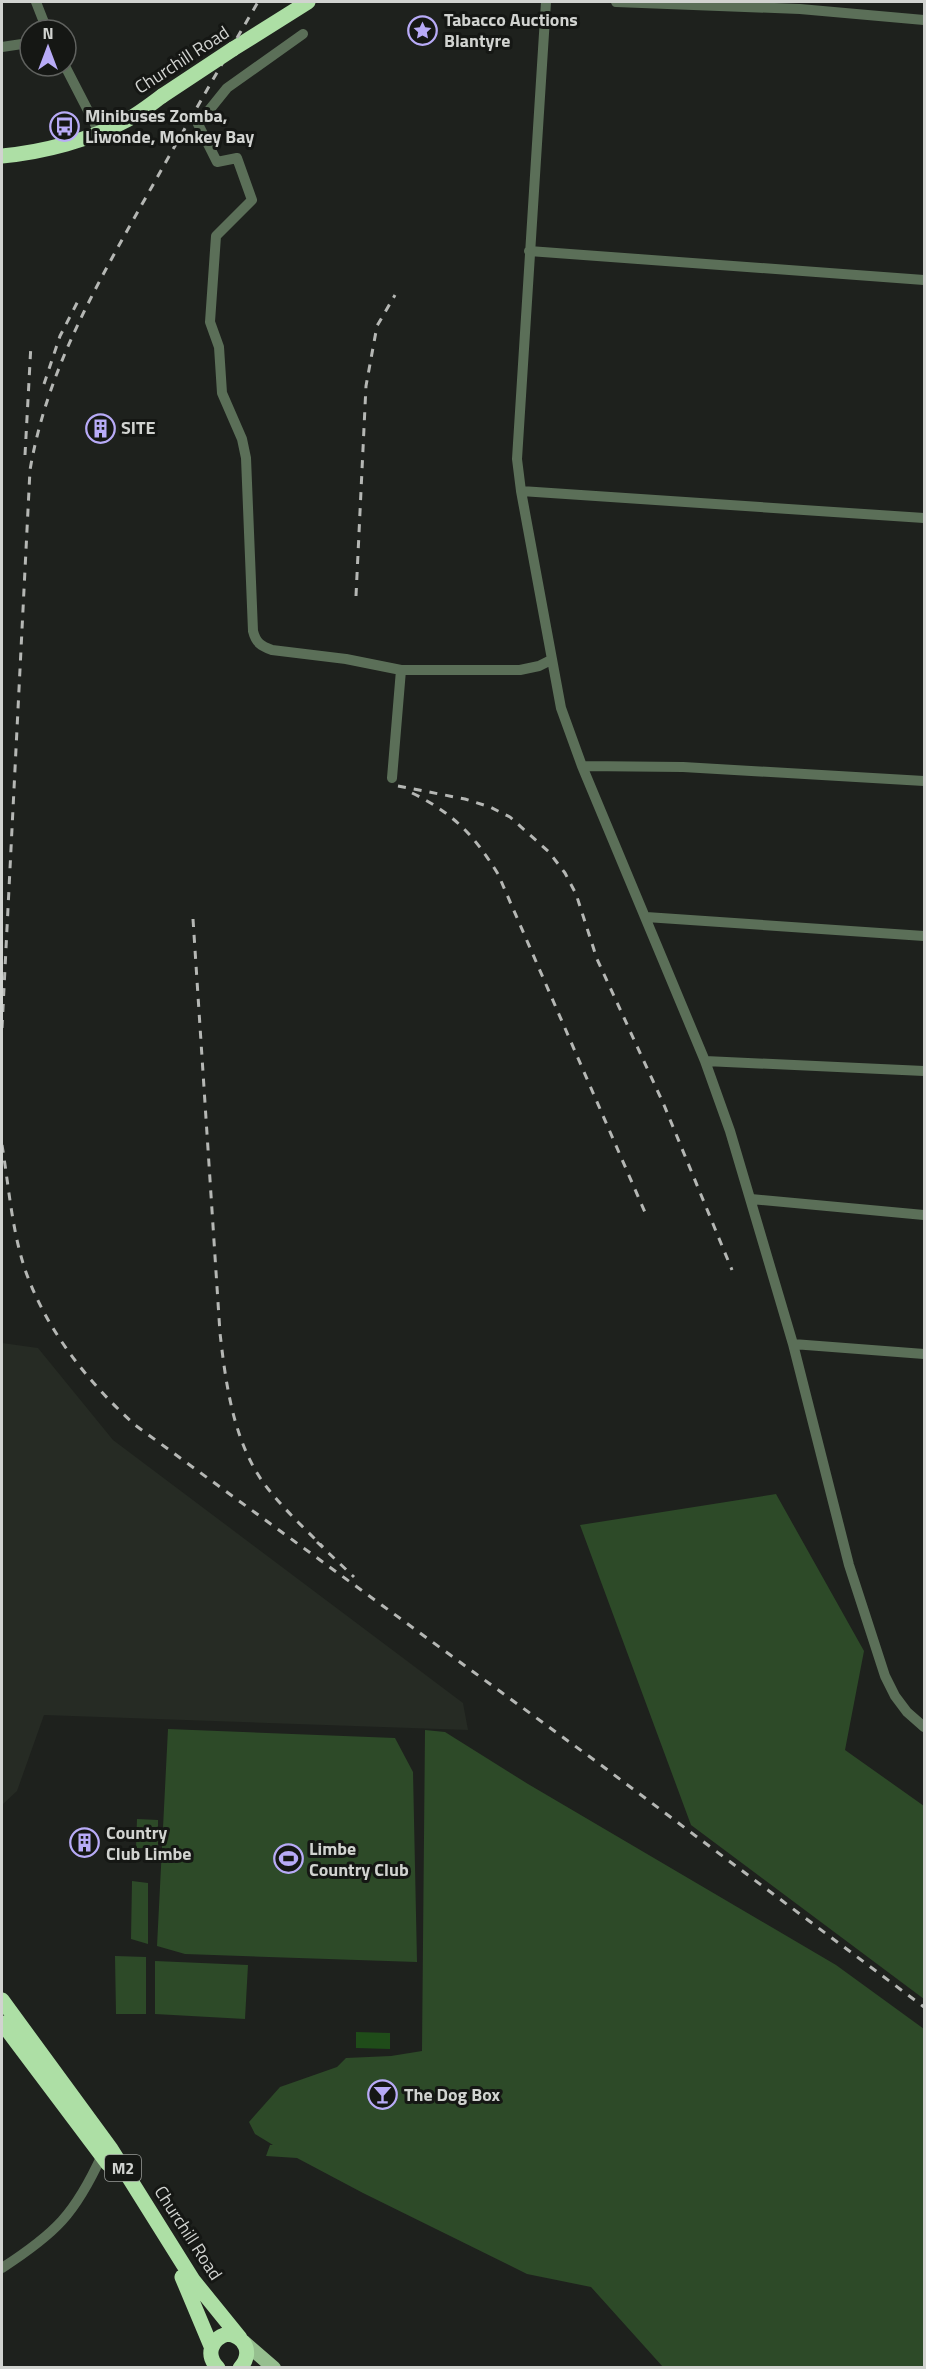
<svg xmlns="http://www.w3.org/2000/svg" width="926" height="2369" font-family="'Titillium Web',sans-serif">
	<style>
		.built { fill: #262b24 }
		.green { fill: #2d4a28 }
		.water { fill: #1f4c19 }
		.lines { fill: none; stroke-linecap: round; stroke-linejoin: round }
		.minor { stroke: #5b6f58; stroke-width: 10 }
		.major { stroke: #96bf8f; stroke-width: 14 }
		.highway { stroke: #addfa5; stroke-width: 15 }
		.rail { stroke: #b5b7b4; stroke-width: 3; stroke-dasharray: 8 8; stroke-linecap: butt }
		.highway-bridge { stroke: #addfa5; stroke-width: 15 }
		.labels { text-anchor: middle; stroke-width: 6; stroke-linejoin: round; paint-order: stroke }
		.shield { fill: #151714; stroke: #999b98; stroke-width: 1.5 }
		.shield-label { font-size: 16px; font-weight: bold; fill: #d1d3d0 }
		.poi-label { font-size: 18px; font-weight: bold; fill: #d1d3d0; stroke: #151714; text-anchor: start }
		.street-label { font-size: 18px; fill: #d1d3d0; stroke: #151714 }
	</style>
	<rect width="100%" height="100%" fill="#1e211d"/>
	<!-- built -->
	<path class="built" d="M2,1343L38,1348L113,1440L463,1703L468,1730L44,1715L17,1791L2,1805Z"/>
	<!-- green -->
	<path class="green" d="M776,1494L864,1651L845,1750L924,1806V1999L691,1825L580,1525Z
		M168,1729L395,1738L413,1772L417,1962L185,1954L157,1946Z
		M425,1730L445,1732L528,1784L836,1965L924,2029V2367H663L591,2287L527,2274L363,2193L297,2158L266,2156L270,2145H273L255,2134L249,2122L280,2087L337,2067L346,2058L391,2056L422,2051Z
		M137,1819L158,1820V1848H136Z
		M132,1881L148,1883V1944L131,1939Z
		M115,1956L146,1957V2014H116Z
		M155,1961L248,1965L245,2019L155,2014Z"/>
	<!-- water -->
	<path class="water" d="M356,2032L390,2033V2049L356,2048Z"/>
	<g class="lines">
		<!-- minor -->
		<path class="minor" d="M36,2L47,30
			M546,2L517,459L521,491L561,708L582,766L705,1061L730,1131L793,1344L849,1565L885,1676L895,1696L907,1712L924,1727
			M616,2L800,9L924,20
			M303,34L227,88L198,124L217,162L237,158L252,200L216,236L210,322L219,347L222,393L242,439L246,458L253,631C256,643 261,646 272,650L346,659L401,670H520L539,666L551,660
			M2,47L22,44L30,40
			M65,66L99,132
			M529,251L924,280
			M521,491L924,518
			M582,766L683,767L924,781
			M392,778L401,670
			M646,917L924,936
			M705,1061L924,1071
			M751,1199L924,1215
			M793,1344L924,1354
			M2,2268C56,2233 75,2214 102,2155L106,2153"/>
		<!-- major -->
		<path class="major" d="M244,2342L274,2368"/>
		<!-- highway -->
		<path class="highway" d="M233,49L308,2
			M2,156C44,152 90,140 127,120C140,113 151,104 162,96
			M2,2000L111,2149L193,2280L240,2338
			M2,2023L108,2164
			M182,2277L211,2346
			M218,2368C205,2355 211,2339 227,2334C246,2336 253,2354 240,2368"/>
		<!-- rail -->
		<path class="rail" d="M44,384L60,336L79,299
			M25,455L31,344
			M356,596L366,386L377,326L395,295
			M398,786L465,799L490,807L510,817L549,852L565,873L576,894L597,959L664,1105L732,1270
			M412,793C453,813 474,835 498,874L647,1217
			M193,919L220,1333C226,1386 234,1447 269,1490C285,1510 305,1529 323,1547
			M2,1028L30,470C47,370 96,286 145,199C182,133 220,67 258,2
			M2,1145C9,1187 12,1234 27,1275C49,1334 90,1384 135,1425L601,1765L924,2007
			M317,1542L354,1577"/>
		<!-- highway-bridge -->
		<path class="highway-bridge" d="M162,96L233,49"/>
	</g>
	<!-- icons -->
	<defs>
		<symbol id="sight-ring" viewBox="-11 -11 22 22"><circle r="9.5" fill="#151714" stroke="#b8abf7" stroke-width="1.5"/><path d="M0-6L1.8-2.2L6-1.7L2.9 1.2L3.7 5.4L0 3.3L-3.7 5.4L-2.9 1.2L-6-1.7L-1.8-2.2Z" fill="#b8abf7"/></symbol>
		<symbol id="bus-ring" viewBox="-11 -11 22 22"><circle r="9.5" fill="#151714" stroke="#b8abf7" stroke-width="1.5"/><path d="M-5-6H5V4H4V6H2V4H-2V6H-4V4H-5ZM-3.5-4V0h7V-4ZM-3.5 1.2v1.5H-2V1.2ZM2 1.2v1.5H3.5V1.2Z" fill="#b8abf7"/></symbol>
		<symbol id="building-ring" viewBox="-11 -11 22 22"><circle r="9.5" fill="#151714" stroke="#b8abf7" stroke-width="1.5"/><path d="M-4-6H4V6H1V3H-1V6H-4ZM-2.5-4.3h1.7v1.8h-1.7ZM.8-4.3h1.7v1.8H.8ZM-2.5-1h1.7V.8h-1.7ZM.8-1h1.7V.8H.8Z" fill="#b8abf7"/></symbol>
		<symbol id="stadium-ring" viewBox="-11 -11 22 22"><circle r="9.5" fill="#151714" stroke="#b8abf7" stroke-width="1.5"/><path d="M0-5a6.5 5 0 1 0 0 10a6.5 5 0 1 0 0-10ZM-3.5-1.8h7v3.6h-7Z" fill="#b8abf7"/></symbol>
		<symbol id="bar-ring" viewBox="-11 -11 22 22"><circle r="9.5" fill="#151714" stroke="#b8abf7" stroke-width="1.5"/><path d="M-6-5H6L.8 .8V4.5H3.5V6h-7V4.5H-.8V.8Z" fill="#b8abf7"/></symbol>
	</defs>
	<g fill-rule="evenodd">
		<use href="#sight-ring" x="406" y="14" width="33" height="33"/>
		<use href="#bus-ring" x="48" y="110" width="33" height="33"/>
		<use href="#building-ring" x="84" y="412" width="33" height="33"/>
		<use href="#building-ring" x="68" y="1826" width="33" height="33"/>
		<use href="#stadium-ring" x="272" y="1842" width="33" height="33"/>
		<use href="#bar-ring" x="366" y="2078" width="33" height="33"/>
	</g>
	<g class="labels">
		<!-- shield labels -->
		<rect class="shield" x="105" y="2155" width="36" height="26" rx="4.5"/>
		<g class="shield-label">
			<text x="123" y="2174">M2</text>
		</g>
		<!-- poi labels -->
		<g class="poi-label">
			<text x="444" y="26">Tabacco Auctions<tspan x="444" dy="21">Blantyre</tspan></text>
			<text x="85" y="122">Minibuses Zomba,<tspan x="85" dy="21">Liwonde, Monkey Bay</tspan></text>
			<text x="121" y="434">SITE</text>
			<text x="106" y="1839">Country<tspan x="106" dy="21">Club Limbe</tspan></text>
			<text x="309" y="1855">Limbe<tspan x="309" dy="21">Country Club</tspan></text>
			<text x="404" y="2101">The Dog Box</text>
		</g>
		<!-- street labels -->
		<g class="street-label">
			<text transform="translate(182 60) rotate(-33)" y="6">Churchill Road</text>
			<text transform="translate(188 2233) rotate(57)" y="6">Churchill Road</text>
		</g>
	</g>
	<!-- border -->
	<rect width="926" height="2369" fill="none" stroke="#d1d3d0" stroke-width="6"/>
	<!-- north arrow -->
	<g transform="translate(48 48)"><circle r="28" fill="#151714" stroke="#60625f" stroke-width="1.5"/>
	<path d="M0-4.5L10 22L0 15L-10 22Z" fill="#b8abf7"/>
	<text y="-9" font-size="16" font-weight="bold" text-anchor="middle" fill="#d1d3d0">N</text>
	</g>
</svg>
